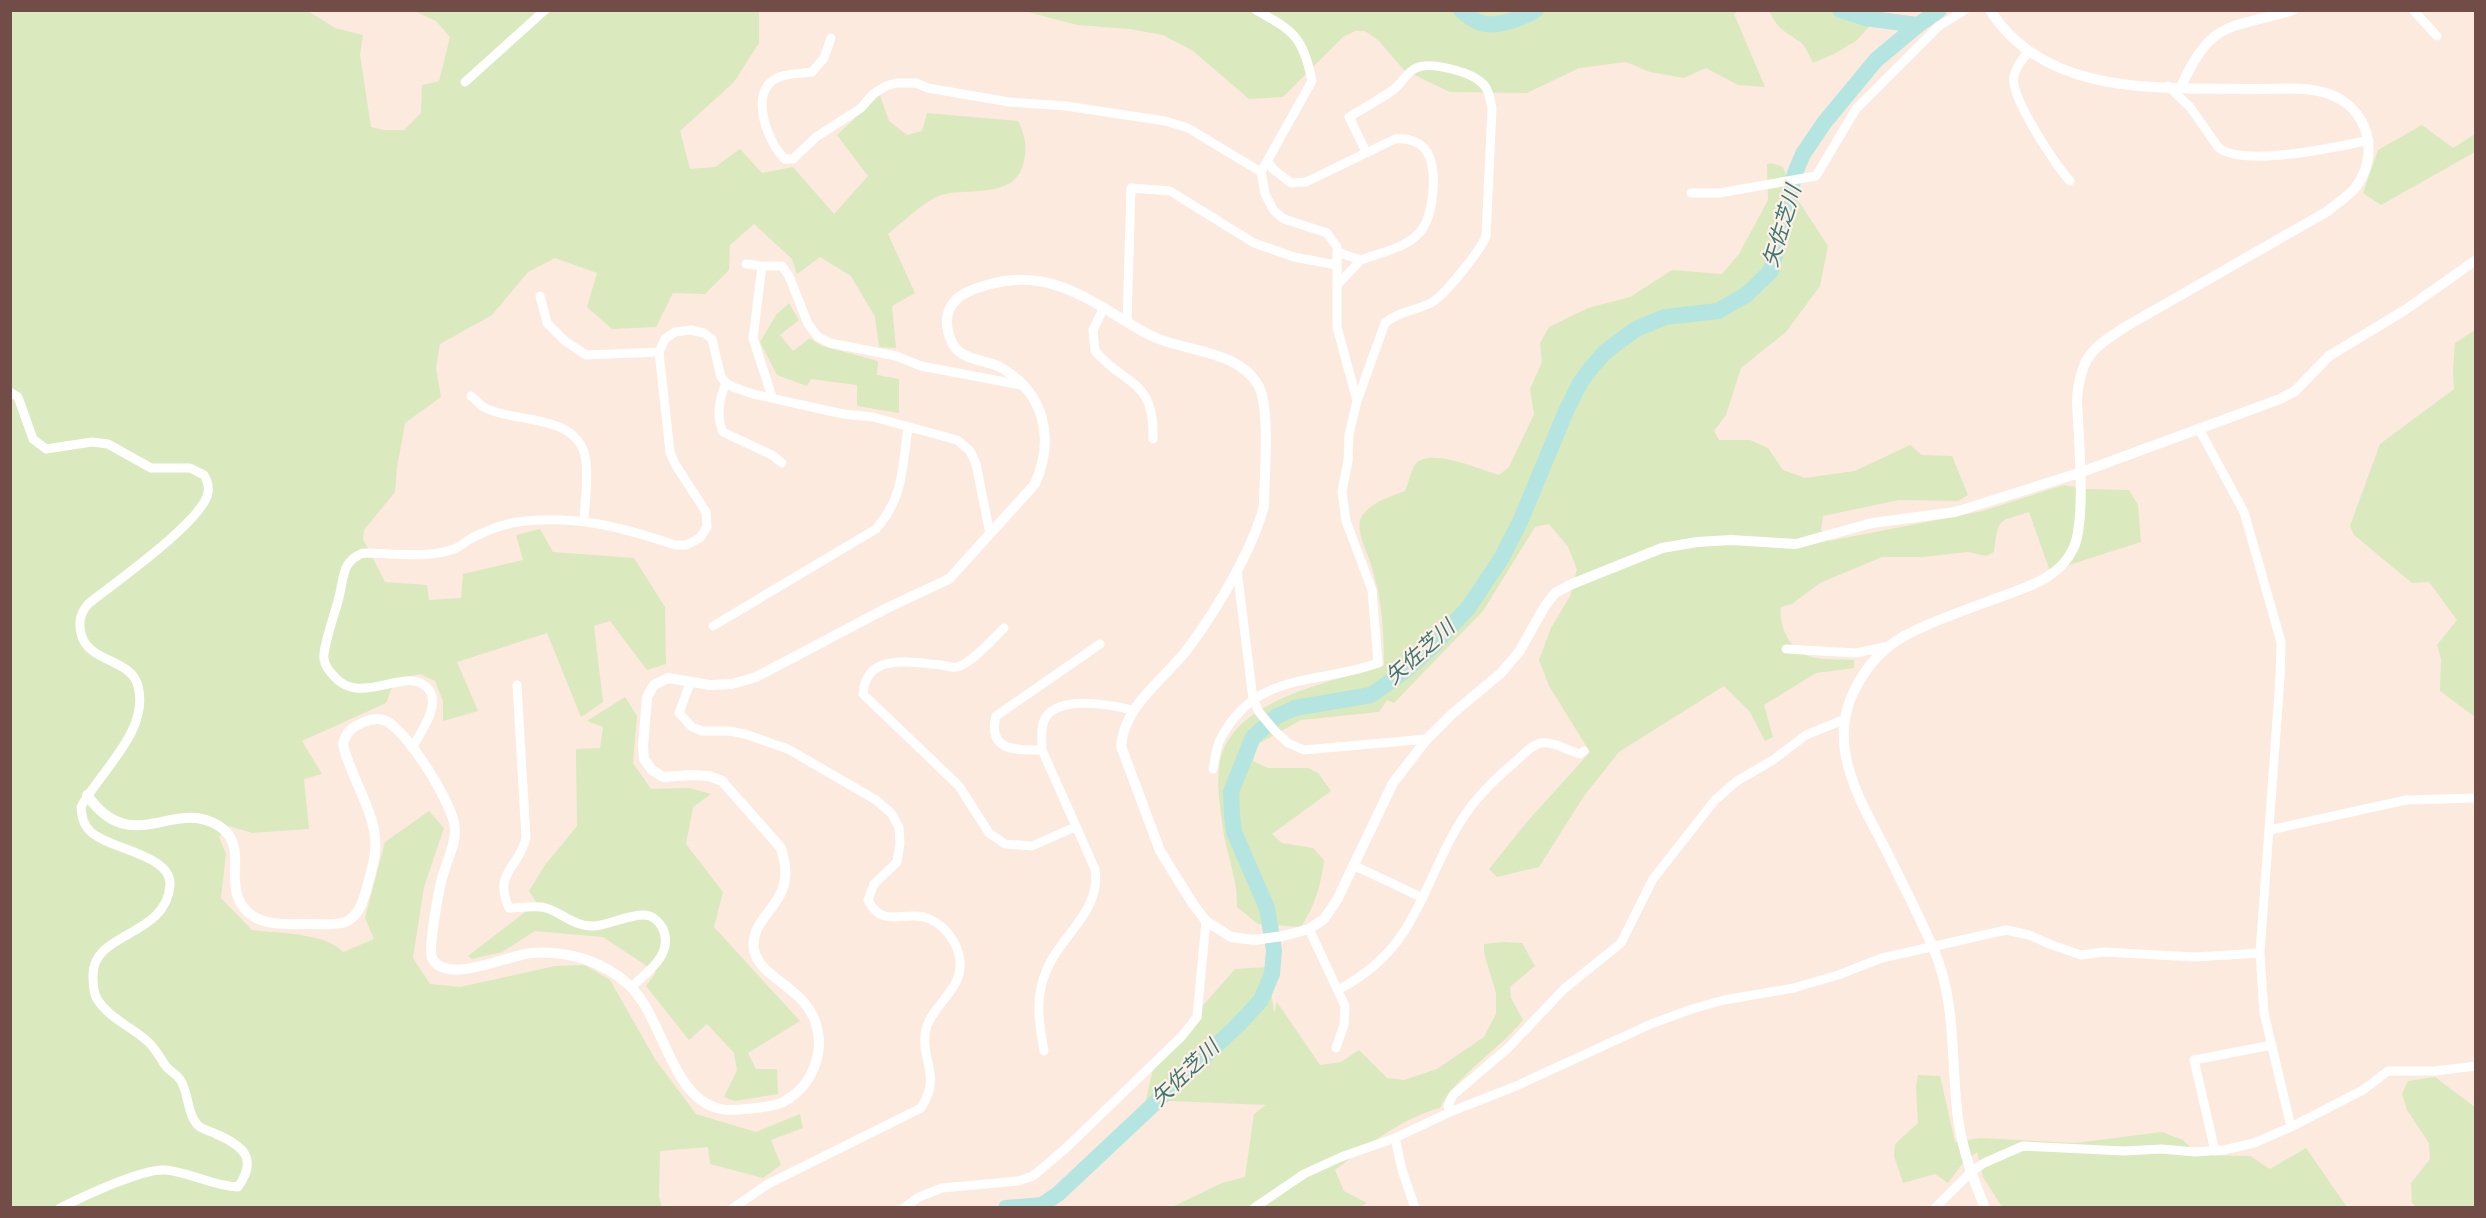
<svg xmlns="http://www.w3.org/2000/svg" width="2486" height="1218" font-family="Karla,'Noto Sans JP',sans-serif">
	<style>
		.green { fill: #dae9be }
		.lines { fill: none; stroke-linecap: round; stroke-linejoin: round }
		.river { stroke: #b4e5e0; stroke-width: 16 }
		.minor { stroke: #fff; stroke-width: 9 }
		.tertiary { stroke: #fff; stroke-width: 10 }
		.labels { text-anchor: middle; stroke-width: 4.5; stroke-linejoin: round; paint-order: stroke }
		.water-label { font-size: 21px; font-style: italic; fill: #3b7874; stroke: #ffefe6 }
	</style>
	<rect width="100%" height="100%" fill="#fceadf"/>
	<!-- green -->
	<path class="green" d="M10,11H308L335,28L363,35L360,55L371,127L384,130H404L421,113L422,85L439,81L450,37L436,21L414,11H759V43L734,82L680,131L690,169L715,167L740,149L762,173L793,167L834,214L868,176L837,135L880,95L889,121L907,135L922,131L927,113L1018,121C1025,135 1027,145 1024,161C1016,203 960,185 936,197C921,204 902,223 888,234L915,293L892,306L896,348L879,347L875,317L851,276L820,257L797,274L792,259L754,224L730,245L729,270L705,294L673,293L656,327L612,329L587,307L597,273L555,258L528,272L492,315L440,344L436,368L441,397L405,423L397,467L395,492L364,530L363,539L385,582L427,585L429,600L461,598L463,574L523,560L516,535L540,529L553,552L634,558L665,607L666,664L647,670L610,621L594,626L603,702L581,717L547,633L457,662L478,711L443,721V701L435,681L420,674L395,680L386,703L302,741L322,774L304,779L309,829L252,833L229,826L219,837L226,854L221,898L252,930C277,933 327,933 343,952L374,939L365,918L385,842L429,811L444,828L424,887L413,958L430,984L460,987L555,966L585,965L610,980L655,1059L696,1114L756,1132L800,1114L803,1128L771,1140L781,1165L763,1178L710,1164L708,1147L660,1151L659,1197L662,1207H11Z
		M1024,11H1738L1734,14L1765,87L1738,85L1706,68L1684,78L1650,72L1626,62L1579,68L1527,93L1450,92L1404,70L1378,40L1365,31H1355L1343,37L1283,97L1249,99L1193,51L1163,35L1130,29L1077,25Z
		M1769,11L1881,10L1884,11L1856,41L1834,54L1813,63C1809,56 1806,46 1800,42C1784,30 1778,30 1769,11Z
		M2422,125L2453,148L2475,134V152L2381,205L2363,193L2378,150Z
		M1772,163L1783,167L1792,191L1828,246L1820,286L1786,332L1741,368L1726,415L1714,431L1719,440H1750L1768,448L1783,470L1805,478L1855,471L1910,445L1922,455L1952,456L1968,495L1958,501L1899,500L1823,516L1821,530L1829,541L1983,511L2064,485L2088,489L2129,490L2138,505L2141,542L2050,571L2029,512C1997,522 1998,518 1994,552L1986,556L1968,552L1922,557H1882L1820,583L1792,604L1781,607C1778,628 1792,654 1815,658C1827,660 1841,659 1854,660V668L1816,673L1764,705L1773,737L1765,741L1750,712L1724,686L1619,752L1584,796L1539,867L1497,877L1489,869L1526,823L1590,752L1549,686L1539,660L1551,628L1570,596L1577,569L1568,547L1549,524L1535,527L1483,611L1394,703L1387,700L1379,712L1301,720L1258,744L1253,761L1268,768H1308L1318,773L1331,791L1272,834L1282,843L1313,848L1324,860C1321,886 1315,905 1301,927L1258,924L1237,907C1238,877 1225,852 1222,822C1219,798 1214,769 1225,746C1248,697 1336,680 1384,666C1384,631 1382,598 1371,565C1367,551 1354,529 1362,516C1371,502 1390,497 1405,491C1409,483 1410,472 1415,465C1427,446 1481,470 1499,475L1509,467L1534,414L1530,389L1542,362L1540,343L1549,327L1588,308L1630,297L1672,270L1722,274L1739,254L1768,200L1767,164Z
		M789,303L799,320L780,335L793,351L810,338L822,346L878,361L877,375L899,379V413L857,406V385L811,379L807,386L777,375L760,342L776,315Z
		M2475,330V717L2440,691L2441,659L2437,645L2457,620L2429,582L2412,583L2354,535L2350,526L2380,444L2454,389L2453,371L2455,343Z
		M625,697L637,716L633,763L651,789L689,788L711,794L693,807L686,844L723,892L714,927L800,1021L748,1053L756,1069H777L778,1094L735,1101L724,1097L737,1070L734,1053L707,1024L689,1040L646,986L656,972L603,937L535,931L502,952L472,959L468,956L537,903L529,891L545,865L577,826L576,749L600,748L603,727L587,721Z
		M1503,942L1522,943L1535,966L1510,987L1511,998L1523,1020C1500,1049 1454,1077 1440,1108C1401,1118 1368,1146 1335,1170L1344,1191L1367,1203L1360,1207H1172L1222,1183L1245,1177L1254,1114L1266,1105L1146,1100L1155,1060L1235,969L1268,967L1274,1013L1277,1002L1320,1065L1341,1062L1359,1050L1387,1078L1404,1080L1437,1069L1484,1037L1496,1014V993L1484,953V944Z
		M1918,1075L1940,1076L1955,1142L1980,1138L2075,1143L2162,1132L2183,1140L2198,1155L2250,1156L2270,1169L2306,1148L2347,1207H2002L1983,1177L1977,1152L1962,1164L1948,1183L1935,1174L1903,1183L1894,1156L1895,1144L1918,1123L1916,1087Z
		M2435,1077L2475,1107V1207H2417L2412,1203L2411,1183L2430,1159L2429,1143L2407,1110L2402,1094L2408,1081Z"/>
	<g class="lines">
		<!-- river -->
		<path class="river" d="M1461,10C1468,16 1476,23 1486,24C1500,26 1523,18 1536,10
			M1840,10L1865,18L1918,25
			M1006,1208L1042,1205L1058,1194L1239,1024L1261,1000L1272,974L1274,950L1267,908L1234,832L1232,815L1231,792L1253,737L1277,716L1295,708L1371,695L1405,671L1433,646L1468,608L1501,559L1520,522L1566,411L1580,383L1591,368L1605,352L1636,329L1665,317L1718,311L1746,295L1771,271L1795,173L1803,154L1824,123L1876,60L1918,25L1939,10"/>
		<!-- minor -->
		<path class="minor" d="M1256,10C1294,31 1303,37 1312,81L1261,172L1263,182L1265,194L1274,211L1284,219L1327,233L1337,247V327L1357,401
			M2413,10L2437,36
			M831,38L824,58L812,72C799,74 781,73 771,82C751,99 769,145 785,159H793L816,137L861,108L873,94L886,86L896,83H916L928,88L1009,102L1066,106L1165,121L1188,128L1261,172
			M2028,52C2023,58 2016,68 2014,76C2009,96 2056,165 2070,181
			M465,82L545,10
			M2168,86L2190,107L2218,147C2241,168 2338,147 2369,140
			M1268,161L1273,169L1291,183L1306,182L1395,139C1407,138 1420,141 1427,152C1438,170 1434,217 1419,233C1406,248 1379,253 1361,260L1337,252
			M1691,193H1719L1816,176L1856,109L1939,26L1965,10
			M746,264L762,266
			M1337,285L1361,260
			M540,296L547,323L565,341L586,355L659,352
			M1104,307L1093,330L1095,351C1126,387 1155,379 1153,439
			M1127,322L1131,188L1170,191L1254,243L1294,257L1337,265
			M726,383C719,399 716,416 723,432L772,455L782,463
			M10,392L18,397L33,439L46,449L92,442L108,444L151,468H190L204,475C207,480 209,487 208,493C202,522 113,584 88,604C81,613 78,621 81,633C87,663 131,658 138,686C150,731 100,771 81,807C82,817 83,824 90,831C107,849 172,854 170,885C166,938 91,931 93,977C93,984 93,992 97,999C109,1018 130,1026 146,1040C154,1046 159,1056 165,1065C169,1071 177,1074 181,1081C189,1094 187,1117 200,1127C204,1130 211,1131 216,1134C244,1146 258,1159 238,1187C212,1186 190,1172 165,1170C143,1168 82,1197 60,1208
			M471,396C475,399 478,403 482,406C511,424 575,412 585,456C589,475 585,500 584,520
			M772,397L753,338L762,266H782L789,276L808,324L818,337L830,343L896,356L921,366L1021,385
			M2199,429L2244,512L2281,642L2280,678L2260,953L2264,1013L2291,1127
			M1237,570L1253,699L1259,712L1275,731L1288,743L1304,750L1427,739
			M713,626L876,529C904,497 902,468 908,428
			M1004,628C993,639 971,664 957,667C953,668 946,666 942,665C912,663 866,651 863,694L959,786L989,833L1005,844L1032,846L1075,827
			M1786,649L1856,653L1889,646
			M690,683L679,713L692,727L702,731H729L745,734L788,749L876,800L891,813L899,827L900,844L897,862L874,884L868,900C883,928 900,912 924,917C943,922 958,942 960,961C963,989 933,1004 926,1029C919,1060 943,1074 921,1108L768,1184L733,1208
			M517,685L526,838C518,870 493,872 509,908C520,908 536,905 546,908C562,913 575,927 594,926C610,925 626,915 644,915C651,915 658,920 662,927C675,953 649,971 631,987
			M412,748C420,733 441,705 429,690C408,662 361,710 333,675C329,671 325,665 324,659C322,648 337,608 340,593C344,574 343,561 363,553C391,553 427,559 454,549C460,547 465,542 470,539C485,531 501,525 517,522C573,514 622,527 675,545H686L700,538L707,527L706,512L675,464L670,452L659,352L665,339L675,332L691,330L704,333L712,339L721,377L726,383L733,387L753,394L843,414L873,417L957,440L970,451L976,464L990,534
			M1042,750C1017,750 987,752 996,716L1100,644
			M1213,769C1215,759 1216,746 1221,738C1257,670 1318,685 1378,663L1372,590L1346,521L1342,491L1348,461L1349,434L1357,401L1385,323C1398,312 1413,311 1429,304C1443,298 1480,251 1486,236L1492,108C1490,99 1489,89 1482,83C1471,72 1430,61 1416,68C1407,72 1401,84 1393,90C1379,100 1364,108 1349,117L1366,152
			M2270,830L2406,800L2476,798
			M1353,865L1423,898
			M1309,929L1345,1006L1344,1025L1336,1048
			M1338,990C1364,976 1387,958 1403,933C1424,901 1436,864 1455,831C1469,805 1492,781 1515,762C1522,756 1531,745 1541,743C1554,741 1568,751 1580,754L1584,751
			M1044,1051C1039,1024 1035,1000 1045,974C1059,936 1102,912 1095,869L1042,750C1042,739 1040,726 1046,717C1061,695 1111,705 1132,710
			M1450,1112L1448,1106L1453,1095L1508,1048L1564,989L1621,943L1653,879L1715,800L1737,781L1773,760L1806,735L1843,720
			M1395,1138L1402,1170L1415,1208
			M2215,1151L2194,1060L2272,1045
			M904,1208L919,1197L942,1188L1018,1181L1033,1176L1066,1148L1182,1036L1197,1017L1206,921
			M1254,1208L1304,1174L1341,1157L1395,1138L1450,1112L1516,1086L1651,1024L1692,1009L1724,1000L1794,988L1838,975L1882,958L2006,930L2029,935L2052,945L2081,955L2104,952L2195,957L2260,953
			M1935,1208L1971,1172L1984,1163L2023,1146L2124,1151L2162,1149L2195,1152L2224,1150L2254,1143L2291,1127L2363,1090L2388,1071H2435L2476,1066"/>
		<!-- tertiary -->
		<path class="tertiary" d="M2181,87C2211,19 2230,29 2293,10
			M87,795C132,859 173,797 219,826C250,846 223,883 244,908C259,927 285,924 307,924C345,925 357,927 367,887C370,876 374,863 375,852C379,814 350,779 343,744C346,732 352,727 364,722C370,719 377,718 384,720C406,728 454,805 455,829C456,844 447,860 443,875C439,888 428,948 432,958C446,986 508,955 531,953C567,950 603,961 629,985C664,1018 670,1097 720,1109C729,1111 737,1110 746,1109C758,1108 772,1107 783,1102C812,1087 826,1052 815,1021C804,988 759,977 754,950C750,924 774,912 782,890C788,876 785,862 781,848L722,781L709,776L691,775L663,777L652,770L644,759L643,746L647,697L654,685L668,678L710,685L732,684L756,677L887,608L949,579L1035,484C1055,438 1045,393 1000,367C988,361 973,361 961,353C949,345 943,322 950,308C957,294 973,289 987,285C1040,269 1079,292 1122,319C1133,325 1143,333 1154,337C1187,352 1238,350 1258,385C1271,407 1264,478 1264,506C1252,551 1217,609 1189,647C1165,680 1125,703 1121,746L1160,851L1193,904L1206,921L1231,937L1254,940L1283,936L1309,929L1324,919L1337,900L1393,783L1427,739L1452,714L1501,673L1519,652L1545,606L1555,593L1572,584L1662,548L1697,542L1731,540L1796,544L1872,523L1955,512L2079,473L2280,399L2295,391L2329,356L2405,310L2476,260
			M1985,1208C1972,1177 1960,1144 1957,1110C1951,1055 1956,999 1933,948C1920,917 1904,887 1889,856C1864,806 1826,751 1853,693C1861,676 1873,659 1888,647C1910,628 1974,607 2003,596C2030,586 2060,577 2073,549C2087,521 2078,434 2077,400C2080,358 2091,349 2125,327L2328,211C2337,203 2349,196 2356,187C2380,153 2369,109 2329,94C2306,86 2280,89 2256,89C2165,87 2046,99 1990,10"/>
	</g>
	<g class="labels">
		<!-- water labels -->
		<g class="water-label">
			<text transform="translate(1782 226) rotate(-73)" y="7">矢佐芝川</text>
			<text transform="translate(1420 652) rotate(-42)" y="7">矢佐芝川</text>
			<text transform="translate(1185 1073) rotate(-44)" y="7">矢佐芝川</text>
		</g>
	</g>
	<!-- border -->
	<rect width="2486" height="1218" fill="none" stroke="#724c47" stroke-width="24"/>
</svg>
